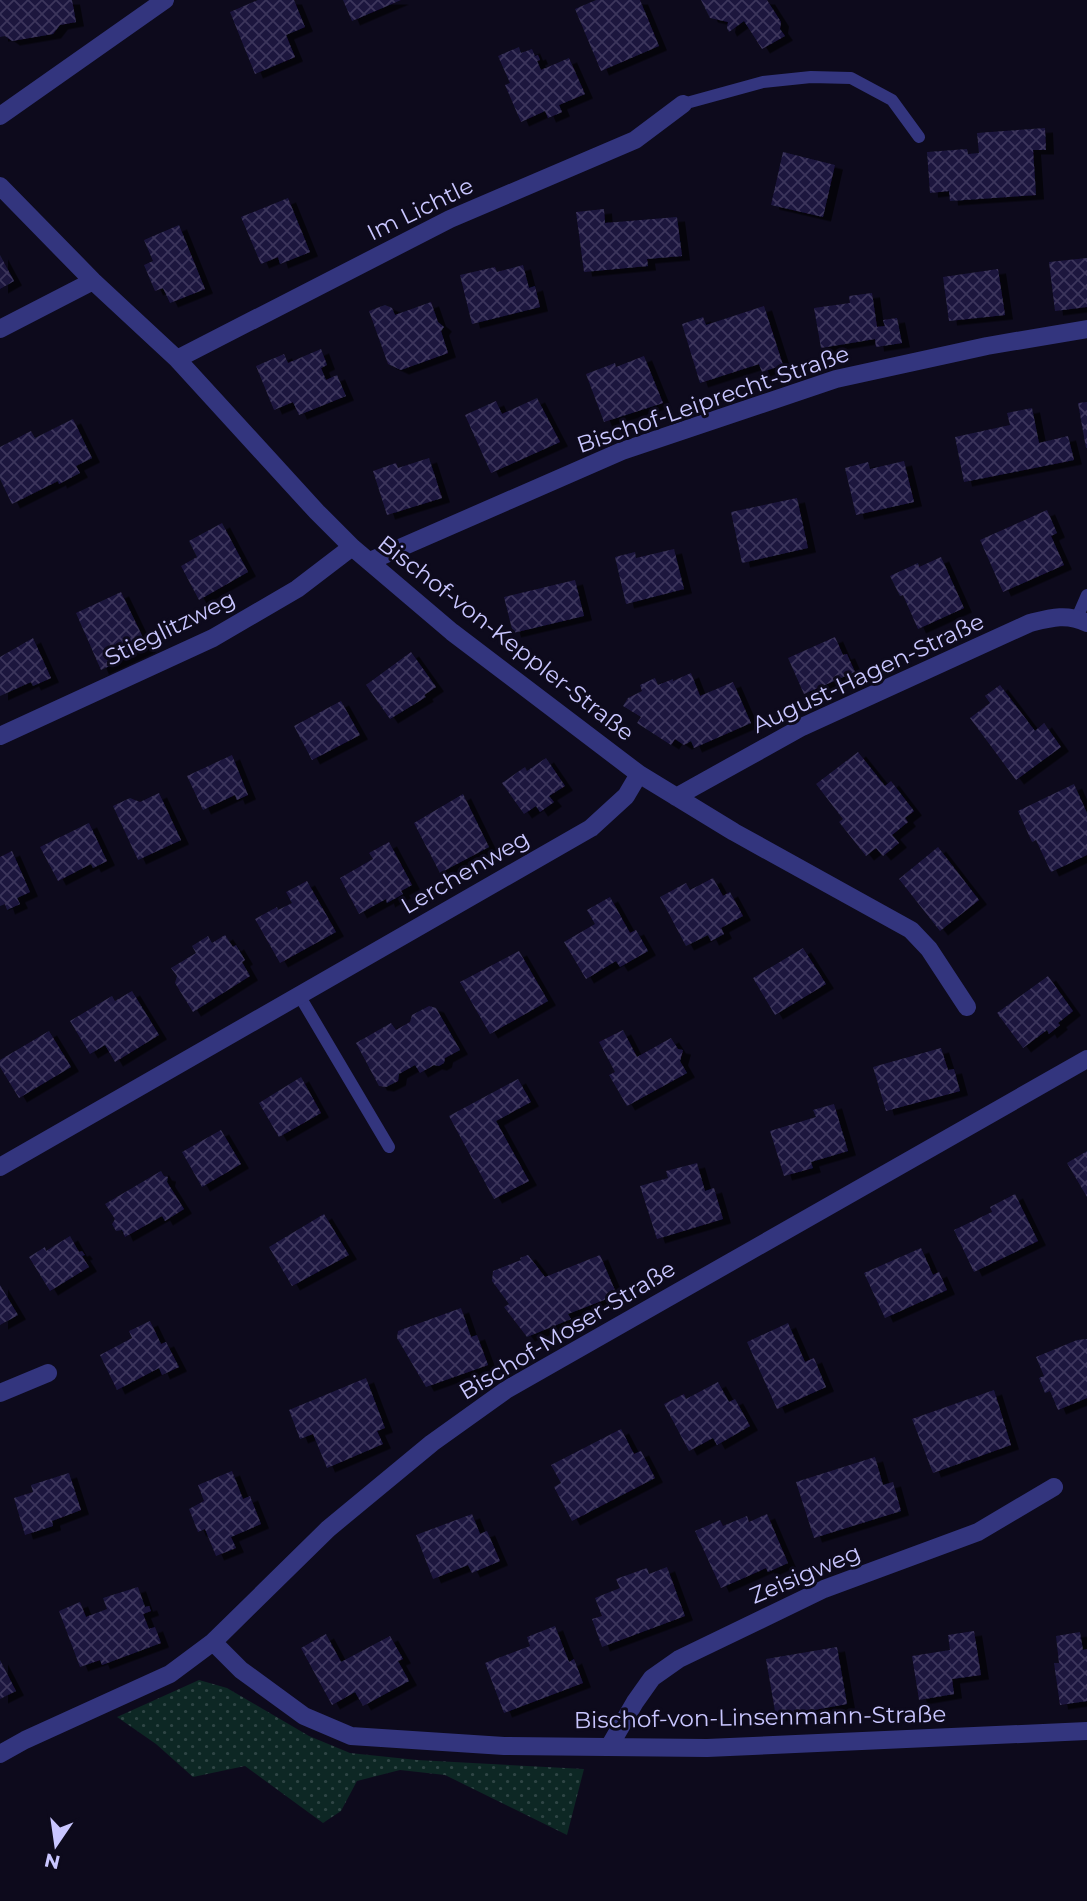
<svg xmlns="http://www.w3.org/2000/svg" width="1087" height="1901" font-family="Montserrat,sans-serif">
	<style>
		.grass { fill: url(#grass-dots) }
		.building { fill: url(#building-cross-hatch); filter: url(#shadow) }
		.lines { fill: none; stroke-linecap: round; stroke-linejoin: round }
		.service { stroke: #33357e; stroke-width: 12 }
		.minor { stroke: #33357e; stroke-width: 18 }
		.labels { text-anchor: middle; stroke-width: 6; stroke-linejoin: round; paint-order: stroke }
		.street-label { font-size: 23px; fill: #c9c6ff; stroke: #0d0a1c }
	</style>
	<defs>
		<pattern id="grass-dots" width="8" height="8" patternUnits="userSpaceOnUse" patternTransform="scale(1.75)"><rect width="8" height="8" fill="#0d2724"/><path d="M2 2h.1M6 6h.1" fill="none" stroke="#2f4545" stroke-width="1.8" stroke-linecap="round"/></pattern>
		<pattern id="building-cross-hatch" width="8" height="8" patternUnits="userSpaceOnUse" patternTransform="scale(1.75)"><rect width="8" height="8" fill="#1c163e"/><path d="M0 0l8 8M0 8l8-8" fill="none" stroke="#3c365b"/></pattern>
		<filter id="shadow"><feDropShadow dx="8" dy="4.5" stdDeviation="0" flood-color="#0009"/></filter>
	</defs>
	<rect width="100%" height="100%" fill="#0d0a1c"/>
	<!-- grass -->
	<path class="grass" d="M199,1680L227,1688L309,1736L350,1753L417,1760L584,1769L567,1835L445,1775L400,1770L357,1781L341,1811L323,1823L245,1766L193,1777L156,1744L117,1717Z"/>
	<!-- building -->
	<path class="building" d="M0,0H72L76,22L60,25L53,34L12,41L5,36L0,37Z
		M258,0H294L305,27L286,35L295,57L255,74L230,12Z
		M343,0H401L352,21Z
		M596,0H640L659,46L601,71L575,9Z
		M701,0H767L781,22L780,29L785,36L762,49L744,21L729,32L727,28L728,22L710,18Z
		M519,47L521,53L532,49L535,56L538,55L540,60L537,61L541,70L569,58L585,94L559,105L562,112L548,118L545,111L521,122L505,85L510,83L498,56Z
		M1045,128L1046,150H1033L1036,195L950,201L949,191L930,193L927,152L967,149L968,154L979,153L977,133Z
		M783,152L835,165L823,217L771,205Z
		M288,198L310,252L280,264L278,257L261,264L241,217Z
		M604,209L605,223L677,217L682,256L647,259L648,266L584,272L576,212Z
		M179,225L205,289L170,303L163,288L155,291L144,265L153,261L144,240Z
		M0,255L14,281L0,289Z
		M1087,258V307L1055,311L1049,262Z
		M523,265L529,288L535,286L540,307L472,324L460,275L495,267L497,272Z
		M998,269L1005,315L949,321L943,277Z
		M872,293L877,327L885,326L883,320L897,318L902,343L876,347L875,339L821,348L814,308L850,303L849,296Z
		M431,302L438,322L444,327L441,331L448,353L401,370L388,364L369,311L385,305L392,308L395,315Z
		M764,306L783,365L762,372L759,364L700,383L682,324L703,317L706,325Z
		M321,349L327,365L321,368L326,380L337,375L346,396L299,415L293,402L274,410L256,366L284,354L288,363Z
		M644,356L663,403L604,422L586,374L615,363L616,367Z
		M537,398L560,442L491,473L465,415L496,401L502,414Z
		M1087,402V448H1086L1078,403Z
		M1032,408L1039,443L1068,436L1074,460L964,482L955,437L1010,425L1007,413Z
		M73,419L92,458L76,466L80,473L59,484L58,481L12,504L0,479V447L31,431L35,438Z
		M429,458L442,498L387,515L373,471L396,463L398,468Z
		M904,461L914,502L856,515L845,468L868,462L870,469Z
		M797,498L808,548L742,563L731,512Z
		M1047,510L1057,533L1051,536L1064,565L1003,592L980,540Z
		M222,523L248,572L199,600L181,566L197,557L189,541Z
		M674,549L684,589L626,604L615,557L635,552L636,558Z
		M941,557L964,608L918,629L903,595L900,596L890,576L918,563L919,567Z
		M575,580L584,616L513,633L504,597Z
		M121,592L148,648L101,670L76,613Z
		M835,637L843,655L847,654L855,672L804,694L788,658Z
		M33,638L51,678L33,686L31,682L0,696V657Z
		M411,652L436,687L424,695L426,697L390,719L366,685Z
		M691,673L700,696L733,682L751,723L694,748L691,741L684,745L675,739L671,745L637,723L641,717L623,706L628,698L642,691L640,685L655,678L658,685L673,679V681Z
		M1000,685L1035,731L1044,723L1061,747L1016,780L970,718L990,703L985,696Z
		M341,701L360,735L312,760L294,726Z
		M858,752L885,786L891,781L914,811L905,818L908,822L892,835L899,843L883,856L876,848L866,856L839,822L843,819L816,784Z
		M232,755L248,795L237,800L235,795L203,810L187,776Z
		M546,758L565,786L549,796L554,802L540,812L536,806L524,814L502,783L525,767L527,771Z
		M1074,784L1087,813V855L1051,872L1036,840L1032,842L1018,811Z
		M159,793L181,840L138,860L113,806L130,798L140,802Z
		M463,794L489,847L440,873L414,823Z
		M89,823L107,861L93,868L91,864L58,881L40,847Z
		M389,842L412,885L401,891L403,894L387,903L386,899L359,914L340,878L373,859L369,853Z
		M938,847L979,900L940,931L899,879Z
		M12,851L30,892L17,898L20,904L7,910L5,904L0,906V857Z
		M713,878L723,896L730,892L743,916L721,928L724,934L711,941L708,935L686,946L660,897L686,883L690,890Z
		M307,881L336,932L280,963L255,919L277,907L278,910L292,903L286,892Z
		M610,897L630,933L636,930L648,951L620,967L616,961L586,979L564,942L595,924L587,910Z
		M225,935L233,947L236,945L245,960L242,962L250,976L193,1012L175,983L177,976L171,968L196,953L192,946L208,936L212,943Z
		M803,948L826,984L775,1015L753,978Z
		M519,951L548,1001L490,1034L460,982Z
		M1048,976L1073,1011L1058,1023L1060,1025L1049,1034L1047,1030L1023,1048L997,1013Z
		M132,991L159,1035L115,1062L105,1045L90,1054L70,1021L112,996L115,1001Z
		M429,1006L436,1008L460,1050L445,1058L444,1063L439,1066L434,1065L420,1073L415,1065L399,1074L398,1081L386,1087L379,1086L356,1043L391,1023L396,1030L410,1022L412,1015Z
		M623,1030L637,1057L671,1038L678,1049L683,1050L680,1061L687,1073L627,1106L609,1075L615,1072L599,1042Z
		M49,1031L71,1067L19,1098L0,1067V1060Z
		M941,1048L948,1070L954,1069L960,1091L886,1111L873,1067Z
		M301,1077L321,1113L279,1137L259,1103Z
		M518,1079L531,1102L496,1121L529,1181L494,1199L449,1116Z
		M834,1104L848,1151L811,1162L813,1168L784,1176L770,1131L816,1117L813,1110Z
		M221,1130L241,1164L202,1187L182,1152Z
		M1087,1151V1197L1067,1163Z
		M697,1163L705,1191L714,1188L723,1219L657,1239L640,1186L668,1178L666,1171Z
		M161,1171L164,1176L168,1177L167,1182L184,1209L165,1221L162,1216L125,1237L122,1230L116,1231L112,1224L115,1219L105,1204Z
		M1015,1194L1038,1241L974,1272L954,1230L992,1212L990,1207Z
		M324,1214L349,1255L292,1286L269,1247Z
		M70,1236L79,1252L82,1251L85,1255L82,1256L89,1267L50,1291L29,1257L45,1247L46,1251Z
		M921,1248L933,1275L939,1272L947,1290L885,1318L864,1273Z
		M528,1255L545,1277L600,1255L617,1295L568,1314L571,1319L527,1337L504,1307L509,1304L492,1281L493,1271L521,1260L520,1258Z
		M0,1285L18,1315L0,1325Z
		M461,1308L471,1337L477,1335L488,1365L426,1387L397,1338L398,1331Z
		M150,1321L161,1344L166,1342L179,1367L162,1375L159,1368L117,1390L100,1355L132,1338L129,1331Z
		M788,1323L805,1362L814,1358L826,1387L777,1409L747,1342Z
		M1087,1339V1398L1058,1410L1050,1391L1045,1393L1039,1378L1044,1376L1036,1357L1077,1340Z
		M366,1378L385,1428L377,1431L383,1444L327,1468L313,1434L300,1439L289,1410Z
		M718,1382L729,1402L735,1399L750,1426L717,1445L713,1438L689,1451L664,1404L684,1394L686,1399Z
		M994,1390L1011,1445L933,1473L912,1419Z
		M621,1429L634,1454L641,1451L655,1478L572,1521L554,1487L561,1483L551,1465Z
		M875,1457L883,1485L893,1482L901,1511L814,1538L796,1482Z
		M232,1471L243,1499L250,1496L261,1524L231,1537L236,1548L216,1556L205,1529L198,1532L189,1509L204,1501L198,1485Z
		M69,1473L81,1510L52,1521L53,1526L25,1535L14,1498L33,1492L31,1485Z
		M472,1514L480,1534L487,1531L500,1561L472,1573L468,1565L433,1579L416,1535Z
		M767,1514L788,1563L768,1572L766,1568L721,1588L695,1531L720,1520L723,1526L747,1516L749,1522Z
		M667,1567L685,1616L602,1647L592,1619L602,1616L595,1598L620,1588L616,1579L647,1568L649,1574Z
		M138,1587L145,1607L149,1606L151,1611L143,1614L149,1629L155,1627L161,1643L102,1665L100,1660L80,1667L59,1611L80,1602L86,1617L107,1609L103,1598Z
		M555,1626L569,1662L574,1659L583,1683L504,1713L485,1663L530,1646L527,1637Z
		M974,1631L981,1675L952,1679L954,1694L919,1700L912,1656L950,1650L948,1635Z
		M1080,1632L1083,1650L1087,1649V1701L1060,1705L1054,1663H1059L1056,1636Z
		M326,1634L341,1662L390,1636L403,1659L398,1661L409,1681L363,1706L355,1692L332,1705L301,1648Z
		M837,1647L847,1704L776,1717L766,1659Z
		M0,1660L16,1691L0,1699Z"/>
	<g class="lines">
		<!-- service -->
		<path class="service" d="M683,104L763,82L811,77L851,78L892,100L919,137
			M1077,618L1087,595
			M299,995L389,1147"/>
		<!-- minor -->
		<path class="minor" d="M0,116L165,0
			M0,186L93,281L177,359L317,512L352,547L452,632L639,774L734,832L911,930L929,949L967,1007
			M0,329L93,281
			M177,359L450,219L635,140L683,104
			M370,561L622,451L836,379L987,346L1087,329
			M0,736L213,638L297,589L352,547
			M676,797L802,727L1030,623C1050,618 1067,613 1087,623
			M0,1167L591,828L626,796L639,774
			M0,1393L48,1373
			M213,1642L241,1670L304,1716L351,1736L504,1746L707,1748L1087,1731
			M609,1747L635,1702L652,1678L679,1659L824,1589L978,1532L1054,1487
			M0,1754L25,1740L170,1674L213,1642L328,1529L432,1443L506,1390L1087,1059"/>
	</g>
	<g class="labels">
		<!-- street labels -->
		<g class="street-label">
			<text transform="translate(420 209) rotate(-26)" y="8">Im Lichtle</text>
			<text transform="translate(713 399) rotate(-19)" y="8">Bischof-Leiprecht-Straße</text>
			<text transform="translate(170 628) rotate(-26)" y="8">Stieglitzweg</text>
			<text transform="translate(506 638) rotate(38)" y="8">Bischof-von-Keppler-Straße</text>
			<text transform="translate(868 673) rotate(-25)" y="8">August-Hagen-Straße</text>
			<text transform="translate(465 872) rotate(-30)" y="8">Lerchenweg</text>
			<text transform="translate(567 1330) rotate(-31)" y="8">Bischof-Moser-Straße</text>
			<text transform="translate(805 1574) rotate(-23)" y="8">Zeisigweg</text>
			<text transform="translate(760 1717) rotate(-1)" y="8">Bischof-von-Linsenmann-Straße</text>
		</g>
	</g>
	<!-- north arrow -->
	<g transform="translate(56 1845) rotate(193)" stroke="#0d0a1c" stroke-width="5" paint-order="stroke">
	<path d="M0-5L12 26L0 18L-12 26Z" fill="#c9c6ff"/>
	<text y="-10" font-size="19" font-weight="bold" text-anchor="middle" fill="#c9c6ff">N</text>
	</g>
</svg>
